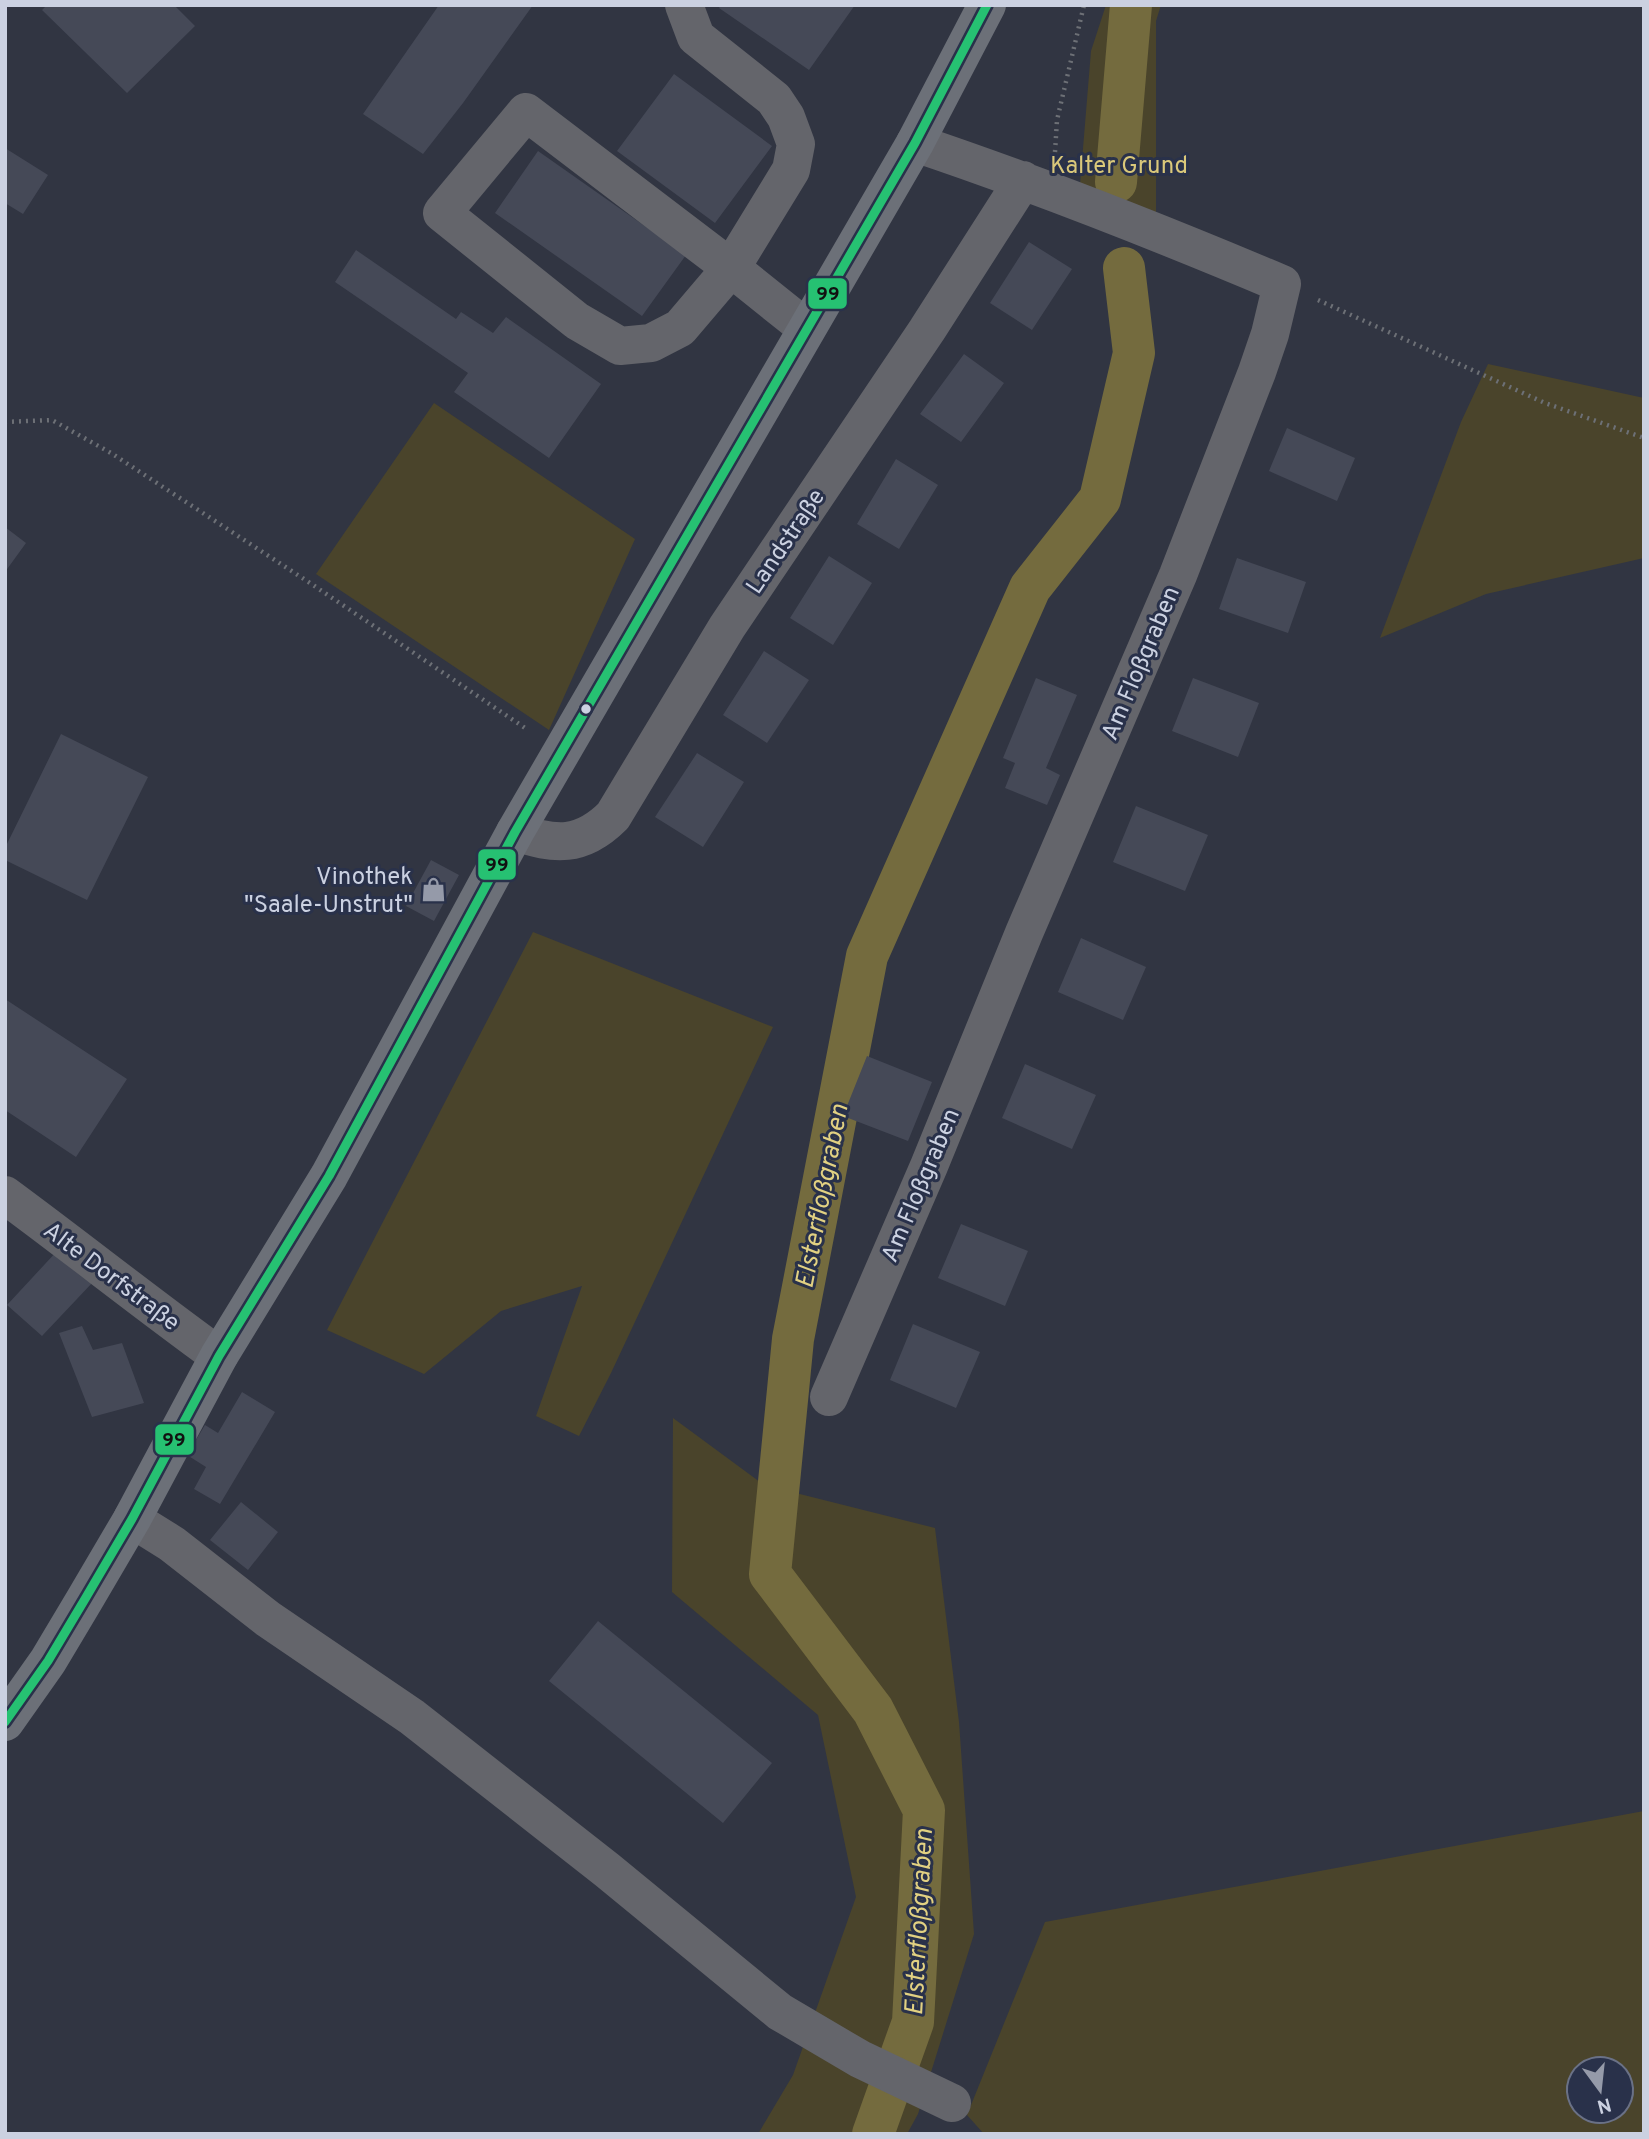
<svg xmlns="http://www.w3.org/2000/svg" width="1649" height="2139" font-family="Overpass,sans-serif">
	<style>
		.green { fill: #4a442b; fill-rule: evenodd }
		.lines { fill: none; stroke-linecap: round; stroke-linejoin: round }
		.canal { stroke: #746b3e; stroke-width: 42 }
		.building { fill: #454957 }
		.path { stroke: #6d7076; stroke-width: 4.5; stroke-dasharray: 2 5; stroke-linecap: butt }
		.minor { stroke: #64656b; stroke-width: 38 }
		.major { stroke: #6c7078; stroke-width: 38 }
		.bus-1-casing { stroke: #29314a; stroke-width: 14 }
		.bus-1 { stroke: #26c172; stroke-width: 9 }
		.bus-dot { fill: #cbd1e1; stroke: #29314a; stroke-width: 2.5 }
		.labels { text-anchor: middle; stroke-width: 6; stroke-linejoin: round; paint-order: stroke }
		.park-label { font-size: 24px; fill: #dac87a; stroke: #29314a }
		.street-label { font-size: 24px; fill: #cbd1e1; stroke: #29314a }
		.poi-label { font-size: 24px; fill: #cbd1e1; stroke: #29314a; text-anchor: end }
		.water-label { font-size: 26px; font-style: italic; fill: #e2d182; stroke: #29314a }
		.line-badge { stroke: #29314a; stroke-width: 2.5 }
		.pale-badge-label { font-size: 19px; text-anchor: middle; font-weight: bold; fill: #111 }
	</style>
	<rect width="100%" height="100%" fill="#313542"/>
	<!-- green -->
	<path class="green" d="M1106,5H1161L1156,21V229L1080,185L1091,51Z
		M1488,364L1644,398V558L1486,594L1380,638L1461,422Z
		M434,403L635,539L549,730L316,574Z
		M533,932L773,1027L611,1373L579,1436L536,1416L582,1286L501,1311L424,1374L327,1330Z
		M673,1418L764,1485L935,1528L959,1722L974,1934L918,2114L907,2134H758L793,2075L856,1897L818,1715L672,1592Z
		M1644,1811V2134H984L967,2115L1045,1922ZM1579,2069H1621V2111H1579Z"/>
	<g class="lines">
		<!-- canal -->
		<path class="canal" d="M1116,182L1131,5
			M873,2134L913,2022L924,1810L873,1710L770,1574L793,1339L867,956L1030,588L1100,499L1134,353L1124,268"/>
	</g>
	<!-- building -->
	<path class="building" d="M47,5H174L195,26L127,93L42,10Z
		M439,5H533L463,103L423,154L363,114Z
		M721,5H855L809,70L719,8Z
		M674,74L772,146L715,223L617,151Z
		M5,148L48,175L23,214L5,203Z
		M538,151L686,255L642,316L495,213Z
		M1029,242L1072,269L1032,330L990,303Z
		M356,250L456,319L461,312L493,333L506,317L601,384L549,458L454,392L468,373L335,282Z
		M964,354L1004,383L961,442L920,414Z
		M1287,428L1355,458L1337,501L1269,471Z
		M896,459L938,485L899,549L857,524Z
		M5,527L26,543L5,572Z
		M829,556L872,583L833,645L790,618Z
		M1237,558L1306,582L1288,633L1219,609Z
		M764,651L809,680L767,743L723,715Z
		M1036,678L1077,695L1046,768L1060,775L1047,805L1005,788L1015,763L1003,758Z
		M1193,678L1259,703L1238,757L1172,731Z
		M61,734L148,777L87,900L5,860V848Z
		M697,753L744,782L703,847L655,817Z
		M1136,806L1208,835L1185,891L1113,862Z
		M431,860L459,875L434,921L406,906Z
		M1081,938L1146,967L1123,1020L1058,992Z
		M5,999L127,1079L76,1157L5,1110Z
		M867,1056L932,1082L908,1141L843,1116Z
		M1025,1064L1096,1095L1072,1149L1002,1118Z
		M961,1224L1028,1251L1005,1306L938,1278Z
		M58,1250L93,1282L42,1336L7,1305Z
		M913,1324L980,1352L956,1408L890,1380Z
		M82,1326L93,1350L122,1343L144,1403L92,1417L59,1333Z
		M242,1392L275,1412L220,1504L194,1489L206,1467L187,1455L205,1425L218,1433Z
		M241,1502L278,1532L248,1570L210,1540Z
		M598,1621L772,1763L723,1823L549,1681Z"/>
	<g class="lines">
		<!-- path -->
		<path class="path" d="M1055,152L1057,120L1084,5
			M1318,300L1545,403L1644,438
			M5,422L52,420L111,453L310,583L528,730"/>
		<!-- minor -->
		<path class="minor" d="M684,5L696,37L774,99L786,117L796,144L791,170L731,268L806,328
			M526,112L731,268L680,328L651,343L620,346L577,321L442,213Z
			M515,832C555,845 581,848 613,816L727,627L927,330L1023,180
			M5,1195C77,1248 147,1304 219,1356
			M829,1397L929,1166L1024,933L1178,575L1257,372L1270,334L1282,284C1161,233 1040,185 915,143
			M132,1519L172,1544L268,1619L412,1717L607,1870L780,2012L860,2059L952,2103"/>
		<!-- major -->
		<path class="major" d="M5,1722L48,1661L85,1599L132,1519L219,1356L329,1176L515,832L915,143L987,5"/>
		<defs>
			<path id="bus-1" d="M5,1722L48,1661L85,1599L132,1519L219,1356L329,1176L515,832L915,143L987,5"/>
		</defs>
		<!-- bus-1 casing -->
		<use href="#bus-1" class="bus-1-casing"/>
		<!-- bus-1 -->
		<use href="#bus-1" class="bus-1"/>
	</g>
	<!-- icons -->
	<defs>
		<symbol id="shop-bare" viewBox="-9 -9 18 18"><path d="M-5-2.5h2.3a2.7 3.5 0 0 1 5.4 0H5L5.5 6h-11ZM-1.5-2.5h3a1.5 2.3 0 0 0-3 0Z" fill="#959aa9" stroke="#29314a" stroke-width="2.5" paint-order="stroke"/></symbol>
	</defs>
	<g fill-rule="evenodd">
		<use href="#shop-bare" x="416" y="872" width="35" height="35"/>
	</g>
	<!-- markers -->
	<circle class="bus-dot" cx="586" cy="709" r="6"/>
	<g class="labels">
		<!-- park labels -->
		<g class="park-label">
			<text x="1119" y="173">Kalter Grund</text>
		</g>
		<!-- street labels -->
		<g class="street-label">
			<text transform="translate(785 541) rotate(-56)" y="8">Landstraße</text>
			<text transform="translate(1140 663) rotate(-67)" y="8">Am Floßgraben</text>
			<text transform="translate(920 1185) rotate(-67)" y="8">Am Floßgraben</text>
			<text transform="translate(112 1276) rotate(37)" y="8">Alte Dorfstraße</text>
		</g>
		<!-- poi labels -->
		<g class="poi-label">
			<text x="413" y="884">Vinothek<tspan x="413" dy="28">"Saale-Unstrut"</tspan></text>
		</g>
		<!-- water labels -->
		<g class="water-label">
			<text transform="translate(821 1196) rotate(-79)" y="9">Elsterfloßgraben</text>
			<text transform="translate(918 1922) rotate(-87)" y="9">Elsterfloßgraben</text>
		</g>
	</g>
	<g class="line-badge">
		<rect x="807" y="277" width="41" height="33" rx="7" fill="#26c172"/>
		<rect x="477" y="848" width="40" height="33" rx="7" fill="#26c172"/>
		<rect x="154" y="1423" width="41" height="33" rx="7" fill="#26c172"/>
	</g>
	<g class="pale-badge-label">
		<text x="828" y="300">99</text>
		<text x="497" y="871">99</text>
		<text x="174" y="1446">99</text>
	</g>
	<!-- border -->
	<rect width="1649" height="2139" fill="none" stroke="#cbd1e1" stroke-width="14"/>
	<!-- north arrow -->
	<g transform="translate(1600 2090) rotate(165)"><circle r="33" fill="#29314a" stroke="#6a7186" stroke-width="2"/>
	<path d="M0-5L12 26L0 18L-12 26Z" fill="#959aa9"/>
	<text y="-10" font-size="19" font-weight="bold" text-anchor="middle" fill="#cbd1e1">N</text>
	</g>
</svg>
